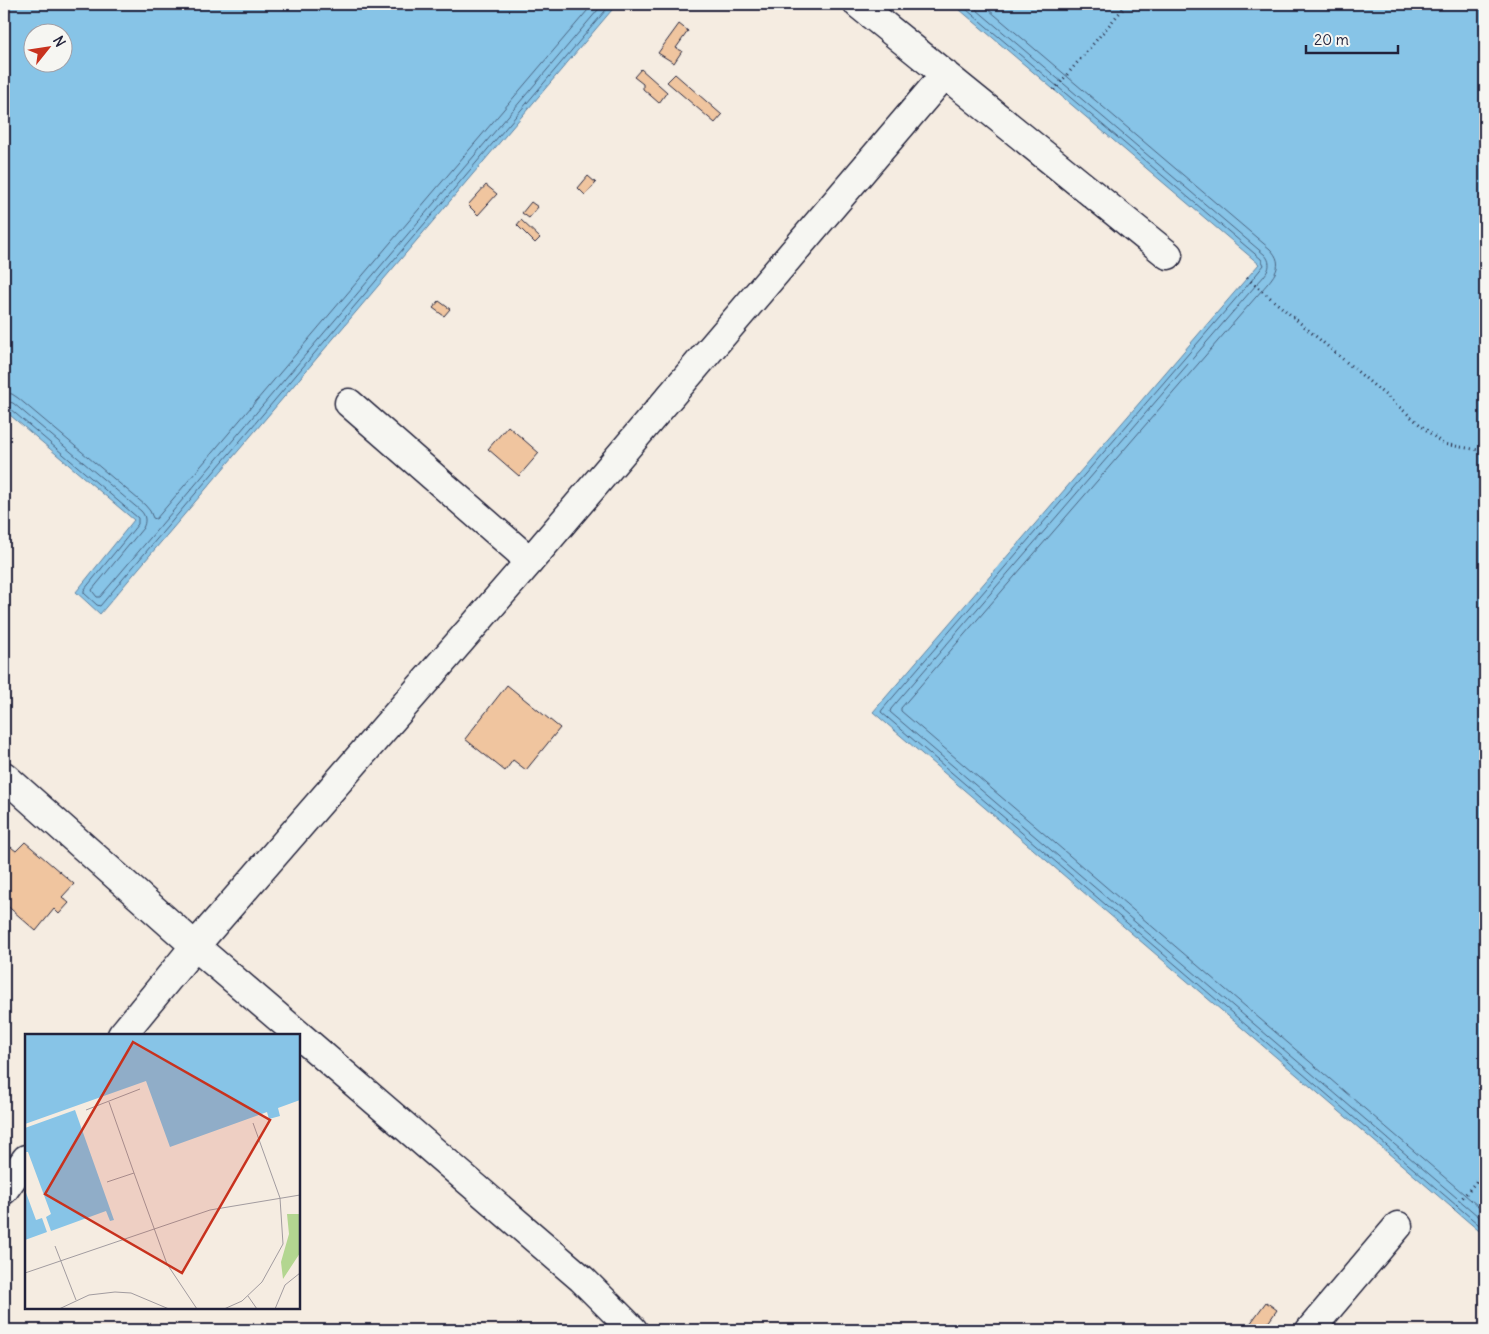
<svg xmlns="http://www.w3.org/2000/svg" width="1489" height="1334" font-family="Delius,sans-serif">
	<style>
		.water { fill: #87c4e7; stroke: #5f83a2; fill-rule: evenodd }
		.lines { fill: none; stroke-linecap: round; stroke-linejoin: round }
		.shore { stroke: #4a6380; stroke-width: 1 }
		.building { fill: #f0c59f; stroke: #22223b }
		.street-casing { stroke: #22223b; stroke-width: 31 }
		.path { stroke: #22223b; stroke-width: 3; stroke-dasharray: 1 4; stroke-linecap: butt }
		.street { stroke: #f6f6f2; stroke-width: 28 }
		.inset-road { fill: none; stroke: #a19b9f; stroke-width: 1 }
		.view { fill: #c8321e; fill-opacity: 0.15; stroke: #c8321e; stroke-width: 2.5 }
		.inset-edge { fill: none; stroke: #22223b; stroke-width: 2.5 }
	</style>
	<rect width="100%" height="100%" fill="#f5ece1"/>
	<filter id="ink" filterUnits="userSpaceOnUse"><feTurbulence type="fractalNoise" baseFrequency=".02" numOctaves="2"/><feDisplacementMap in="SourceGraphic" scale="10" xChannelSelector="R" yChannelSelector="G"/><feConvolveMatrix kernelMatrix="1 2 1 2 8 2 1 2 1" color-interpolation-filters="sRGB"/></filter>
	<g filter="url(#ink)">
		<!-- water -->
		<path class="water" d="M4,4H617L100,614L76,592L134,520L4,410ZM32,32H62V62H32Z
			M953,4H1485V1236L873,712L1259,264Z"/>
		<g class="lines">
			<!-- shore -->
			<path class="shore" d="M960,4L1261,259L1264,265L1251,281L882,710L881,712L1485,1230
				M970,4L1265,255C1275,267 1264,276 1256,285L891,709L890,712L1485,1222
				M982,4L1270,249C1286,265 1273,277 1262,290L901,708V711L1485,1212
				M4,393L12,394L18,398L145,505L150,511L153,518L156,519L593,4
				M4,401L13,403L141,511C146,516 146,522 143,528L92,590L93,592L97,597H100L603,4
				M4,407L9,408L138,518V524L84,590V593L97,605L100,606L611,4"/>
		</g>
		<!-- building -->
		<path class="building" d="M679,24L688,31L676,48L682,51L674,63L658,53Z
			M641,69L667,92L659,103L643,89V84L634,77Z
			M675,74L722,115L715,123L667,82Z
			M588,176L596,183L585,195L578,188Z
			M486,185L497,194L478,215L468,205Z
			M531,202L538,207L529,218L522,213Z
			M521,220L540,238L535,243L517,225Z
			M439,301L450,309L444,316L433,308Z
			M508,426L539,453L519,476L488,449Z
			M507,685L560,728L526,770L513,760L505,771L465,739Z
			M25,842L74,884L62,897L69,903L59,914L54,909L36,931L4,903V848L7,844L16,851Z
			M1266,1302L1277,1310L1263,1330H1251L1247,1328Z"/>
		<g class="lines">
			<defs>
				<path id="street" d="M858,4L1168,255
					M349,403L530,561L945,74
					M4,776L195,946L299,1035
					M122,1035L195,946L530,561
					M299,1035L582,1279L633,1330
					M4,1190L26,1159
					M1310,1330L1398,1226"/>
			</defs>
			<!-- street casing -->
			<use href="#street" class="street-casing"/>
			<!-- path -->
			<path class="path" d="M1054,90L1127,4
				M1247,278L1443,444L1485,451
				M1453,1209L1485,1171"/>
			<!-- street -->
			<use href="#street" class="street"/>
		</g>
	</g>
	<!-- overview -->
	<g transform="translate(25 1034)">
		<rect width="275" height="275" fill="#f5ece1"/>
		<path d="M262,180H275V219L258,245L256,228L264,200Z" fill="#b3d690"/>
		<path d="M0,0H275V66L253,74L255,82L244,85L242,78L145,113L121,47L0,90ZM50,76L89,186L85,187L81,177L26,197L21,183L26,180L3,118H0V94ZM0,156L11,186L17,184L22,198L0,206Z" fill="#87c4e7"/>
		<path class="inset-road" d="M61,76L115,55M109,139L142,230L172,275M82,148L109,139L84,68M30,212L51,266M0,239L185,176L275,161M223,262L232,275M34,275L64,261L90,258L106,259L144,275M199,275L217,267L237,248L258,210L255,164L228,89M250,275L260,251L275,239"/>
		<path class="view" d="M108,8L245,86L157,239L20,160Z"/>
		<rect width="275" height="275" class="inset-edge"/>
	</g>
	<!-- margin -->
	<rect width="1489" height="1334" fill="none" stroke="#f6f6f2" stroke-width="20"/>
	<rect x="10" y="10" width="1469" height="1314" fill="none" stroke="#22223b" stroke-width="2" filter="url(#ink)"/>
	<!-- north arrow -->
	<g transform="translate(48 48) rotate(60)"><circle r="24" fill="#f6f6f2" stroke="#a1a1a9"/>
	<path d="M0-4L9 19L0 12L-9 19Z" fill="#c8321e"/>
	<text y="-8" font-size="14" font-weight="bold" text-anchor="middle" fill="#22223b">N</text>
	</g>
	<!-- scale -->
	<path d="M1306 45v8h92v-8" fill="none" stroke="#22223b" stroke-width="2.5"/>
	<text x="1314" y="45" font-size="15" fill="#22223b" stroke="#f6f6f2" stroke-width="4" paint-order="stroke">20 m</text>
</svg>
